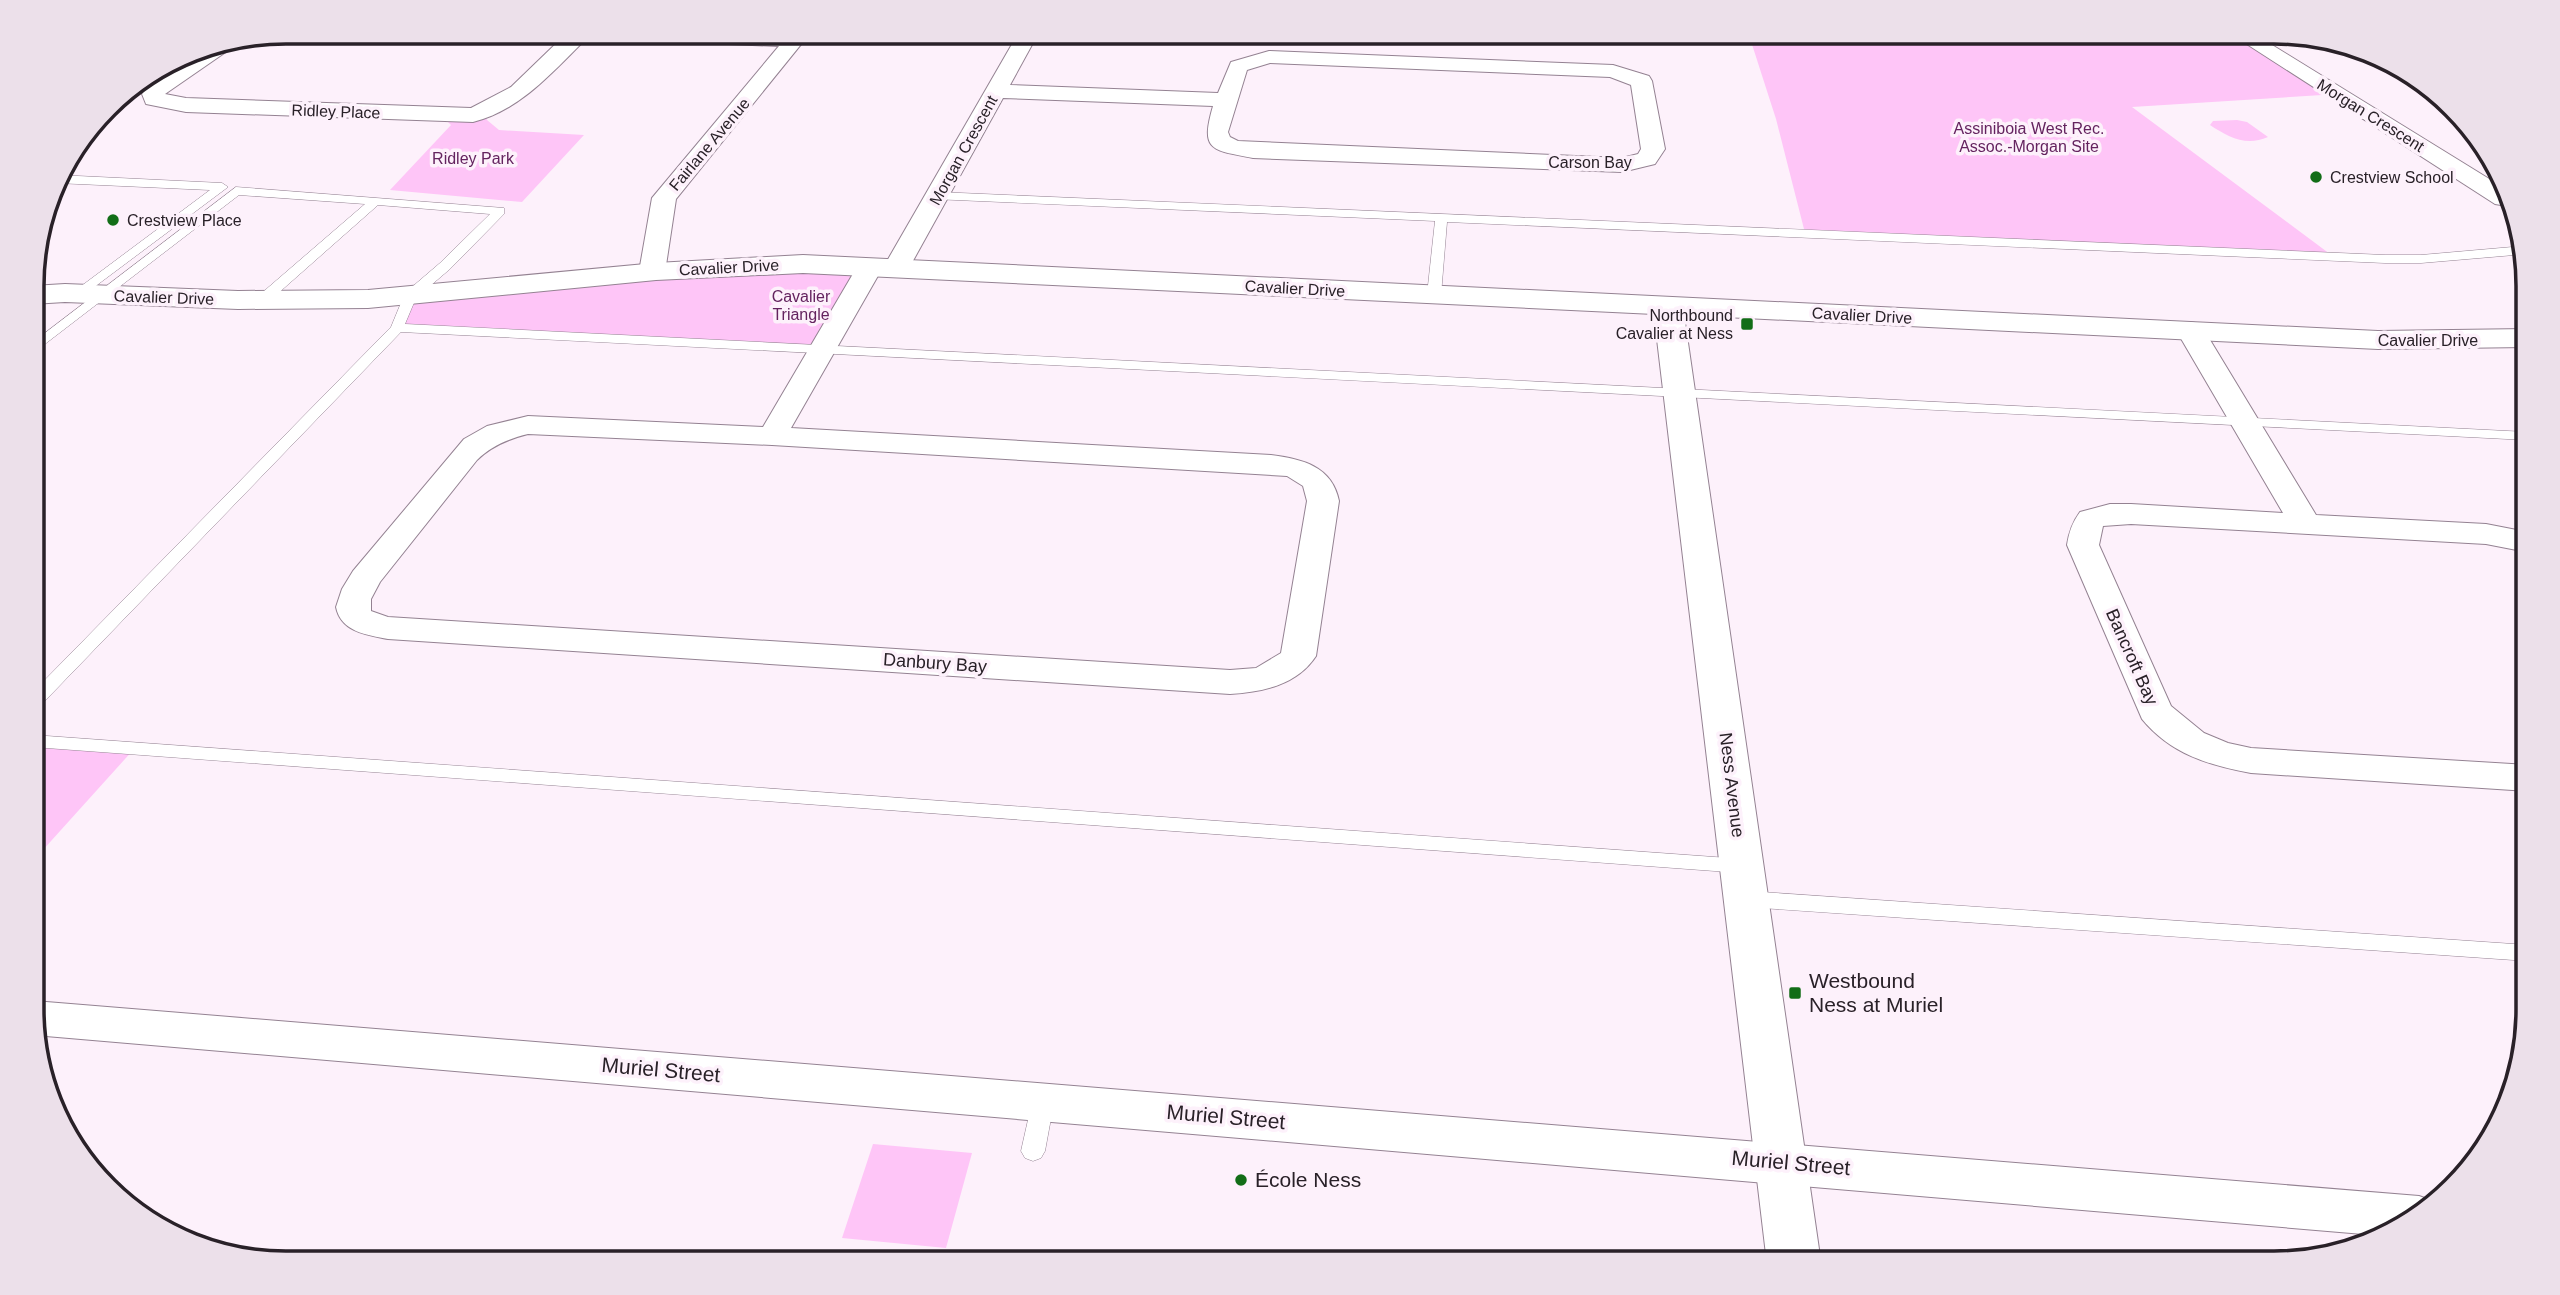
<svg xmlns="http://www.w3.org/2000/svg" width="2560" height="1295" font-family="Helvetica,sans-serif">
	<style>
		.green { fill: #fec5f7 }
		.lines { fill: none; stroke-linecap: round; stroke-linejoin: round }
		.lane-casing { stroke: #948292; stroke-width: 1 }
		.street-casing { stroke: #948292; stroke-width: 2 }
		.secondary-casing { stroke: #948292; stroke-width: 2 }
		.lane { fill: #fff; fill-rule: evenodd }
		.street { fill: #fff; fill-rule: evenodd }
		.secondary { fill: #fff; fill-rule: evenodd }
		.poi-dot { fill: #126d17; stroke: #fdf1fb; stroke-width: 2.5 }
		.labels { text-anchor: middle; stroke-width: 7; stroke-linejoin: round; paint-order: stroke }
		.far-street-label { font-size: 16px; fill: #292128; stroke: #fdf1fb }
		.far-park-label { font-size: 16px; fill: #64235f; stroke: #fdf1fb }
		.far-poi-label { font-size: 16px; fill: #292128; stroke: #fdf1fb; text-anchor: start }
		.street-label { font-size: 18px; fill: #292128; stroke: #fdf1fb }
		.near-poi-label { font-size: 21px; fill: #292128; stroke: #fdf1fb; text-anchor: start }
		.near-street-label { font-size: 21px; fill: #292128; stroke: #fdf1fb }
		.rim { fill: none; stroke: #292128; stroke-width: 3.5 }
	</style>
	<rect width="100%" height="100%" fill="#fdf1fb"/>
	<!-- green -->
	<path class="green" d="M1748,32H2237L2338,94L2132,107L2334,257L1805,233L1776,119Z
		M485,112L487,120L499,130L584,135L522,202L390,190L451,125L442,116Z
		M2237,120L2247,122L2268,137C2246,147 2228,137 2210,125L2213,121Z
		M870,267L823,348L397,328L410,296L437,292Z
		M33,741L134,749L33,861Z
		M873,1144L972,1153L946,1248L842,1238Z"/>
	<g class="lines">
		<defs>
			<path id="lane" d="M57,175L222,183L228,187L81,297L76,296V290L210,190L56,183Z
				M236,187L504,208V214L450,269L416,298L405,324L2527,432V440L401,332L39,707L33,709V692L391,327L405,293L440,263L490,214L378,205L266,304H256V298L365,204L239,195L32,354V343Z
				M937,192L2385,255H2421L2524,246L2526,254L2421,263H2385L1447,222L1441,295L1434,299L1427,295L1435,221L933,199V193Z
				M33,735L1742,859L1749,861L1752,866L1749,871L1742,873L33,747Z
				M1747,891L2528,945V961L1747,907L1740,904L1737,899L1740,894Z
				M1043,1093L1051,1095L1054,1102L1045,1151L1041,1158L1033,1161L1025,1158L1021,1151L1032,1102L1035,1095Z"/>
			<path id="street" d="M568,32H811L676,199L665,272L661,278L652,280L643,278L639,272L652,198L779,46L587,38C552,72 521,110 473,122L186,112L146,104L142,94L151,83L206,47L235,41L233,47L165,94L186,98L471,108L511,87Z
				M1019,32H1039L1010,85L1218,93L1231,62L1269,51L1613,65L1649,76L1652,81L1665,149L1655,164L1622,172L1253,158C1211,150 1200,151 1213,106L1003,98L909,268L905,273L896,276L887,273L883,268ZM1270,63L1610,77L1631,85L1641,149L1638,154L1622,158L1238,141L1230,137L1228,132L1247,70Z
				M2228,32H2251L2499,185L2507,206L2495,204Z
				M870,259L879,262L883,267L791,428L1271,455C1302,459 1332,466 1339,501L1316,656C1297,685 1263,692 1230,694L388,639C367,635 341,632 336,607L342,589L353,571L464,439L487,426L528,416L763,427L857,267L861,262ZM528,434L772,445L1287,476L1303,486L1307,501L1281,653L1256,668L1230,670L388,617L371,611V599L380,582L477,460C491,446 508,439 528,434Z
				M2190,322L2200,324L2204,330L2316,515L2486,524L2527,532V552L2486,544L2131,524L2103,526L2099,545L2171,706L2204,733L2228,743L2251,748L2528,765V791L2251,773C2208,765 2171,754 2142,719L2067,545C2069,532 2072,523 2080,512L2110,504H2131L2283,513L2176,330L2180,324Z
				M34,1001L2419,1196L2433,1201L2415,1221L2375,1235L34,1035Z"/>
			<path id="secondary" d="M803,255L2378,331L2527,329V347L2378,349L1684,315L1821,1263H1767L1654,314L803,273L656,280L368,308L238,309L65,302L32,304V286L65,284L238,291L368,290L656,263Z"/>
		</defs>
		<!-- lane casing -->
		<use href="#lane" class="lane-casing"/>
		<!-- street casing -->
		<use href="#street" class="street-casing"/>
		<!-- secondary casing -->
		<use href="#secondary" class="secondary-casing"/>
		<!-- lane -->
		<use href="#lane" class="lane"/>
		<!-- street -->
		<use href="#street" class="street"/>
		<!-- secondary -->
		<use href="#secondary" class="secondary"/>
	</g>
	<!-- markers -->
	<g class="poi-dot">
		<circle cx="2316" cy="177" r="7"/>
		<circle cx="113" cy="220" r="7"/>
		<rect x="1740" y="317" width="14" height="14" rx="3.5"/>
		<rect x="1788" y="986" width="14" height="14" rx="3.5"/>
		<circle cx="1241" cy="1180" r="7"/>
	</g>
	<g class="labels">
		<!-- far-street labels -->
		<g class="far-street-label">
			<text transform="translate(336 111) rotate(2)" y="6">Ridley Place</text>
			<text transform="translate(2371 115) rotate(32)" y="6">Morgan Crescent</text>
			<text transform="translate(709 144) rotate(-50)" y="6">Fairlane Avenue</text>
			<text transform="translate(963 150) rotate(-61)" y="6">Morgan Crescent</text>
			<text x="1590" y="168">Carson Bay</text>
			<text transform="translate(729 267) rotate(-3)" y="6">Cavalier Drive</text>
			<text transform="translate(1295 288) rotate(3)" y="6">Cavalier Drive</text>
			<text transform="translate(164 297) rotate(2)" y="6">Cavalier Drive</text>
			<text transform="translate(1862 315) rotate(3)" y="6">Cavalier Drive</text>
			<text x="2428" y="346">Cavalier Drive</text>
		</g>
		<!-- far-park labels -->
		<g class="far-park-label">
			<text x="2029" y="134">Assiniboia West Rec.<tspan x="2029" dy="18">Assoc.-Morgan Site</tspan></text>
			<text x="473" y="164">Ridley Park</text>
			<text x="801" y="302">Cavalier<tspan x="801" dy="18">Triangle</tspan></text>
		</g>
		<!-- far-poi labels -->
		<g class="far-poi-label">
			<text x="2330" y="183">Crestview School</text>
			<text x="127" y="226">Crestview Place</text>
			<text x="1733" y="321" text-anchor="end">Northbound<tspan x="1733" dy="18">Cavalier at Ness</tspan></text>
		</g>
		<!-- street labels -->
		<g class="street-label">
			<text transform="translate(2132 657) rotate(66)" y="6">Bancroft Bay</text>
			<text transform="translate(935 663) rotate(4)" y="6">Danbury Bay</text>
			<text transform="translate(1732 785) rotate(83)" y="6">Ness Avenue</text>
		</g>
		<!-- near-poi labels -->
		<g class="near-poi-label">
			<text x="1809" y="988">Westbound<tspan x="1809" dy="24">Ness at Muriel</tspan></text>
			<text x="1255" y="1187">École Ness</text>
		</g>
		<!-- near-street labels -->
		<g class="near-street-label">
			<text transform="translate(661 1070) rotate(5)" y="7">Muriel Street</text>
			<text transform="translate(1226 1117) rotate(5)" y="7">Muriel Street</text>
			<text transform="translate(1791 1163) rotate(5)" y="7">Muriel Street</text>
		</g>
	</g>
	<!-- crop -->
	<path d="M0 0H2560V1295H0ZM286 44H2274A242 242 0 0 1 2516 286V1009A242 242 0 0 1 2274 1251H286A242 242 0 0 1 44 1009V286A242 242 0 0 1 286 44Z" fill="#ece0ea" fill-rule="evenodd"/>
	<path class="rim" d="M286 44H2274A242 242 0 0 1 2516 286V1009A242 242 0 0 1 2274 1251H286A242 242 0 0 1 44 1009V286A242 242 0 0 1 286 44Z"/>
</svg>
